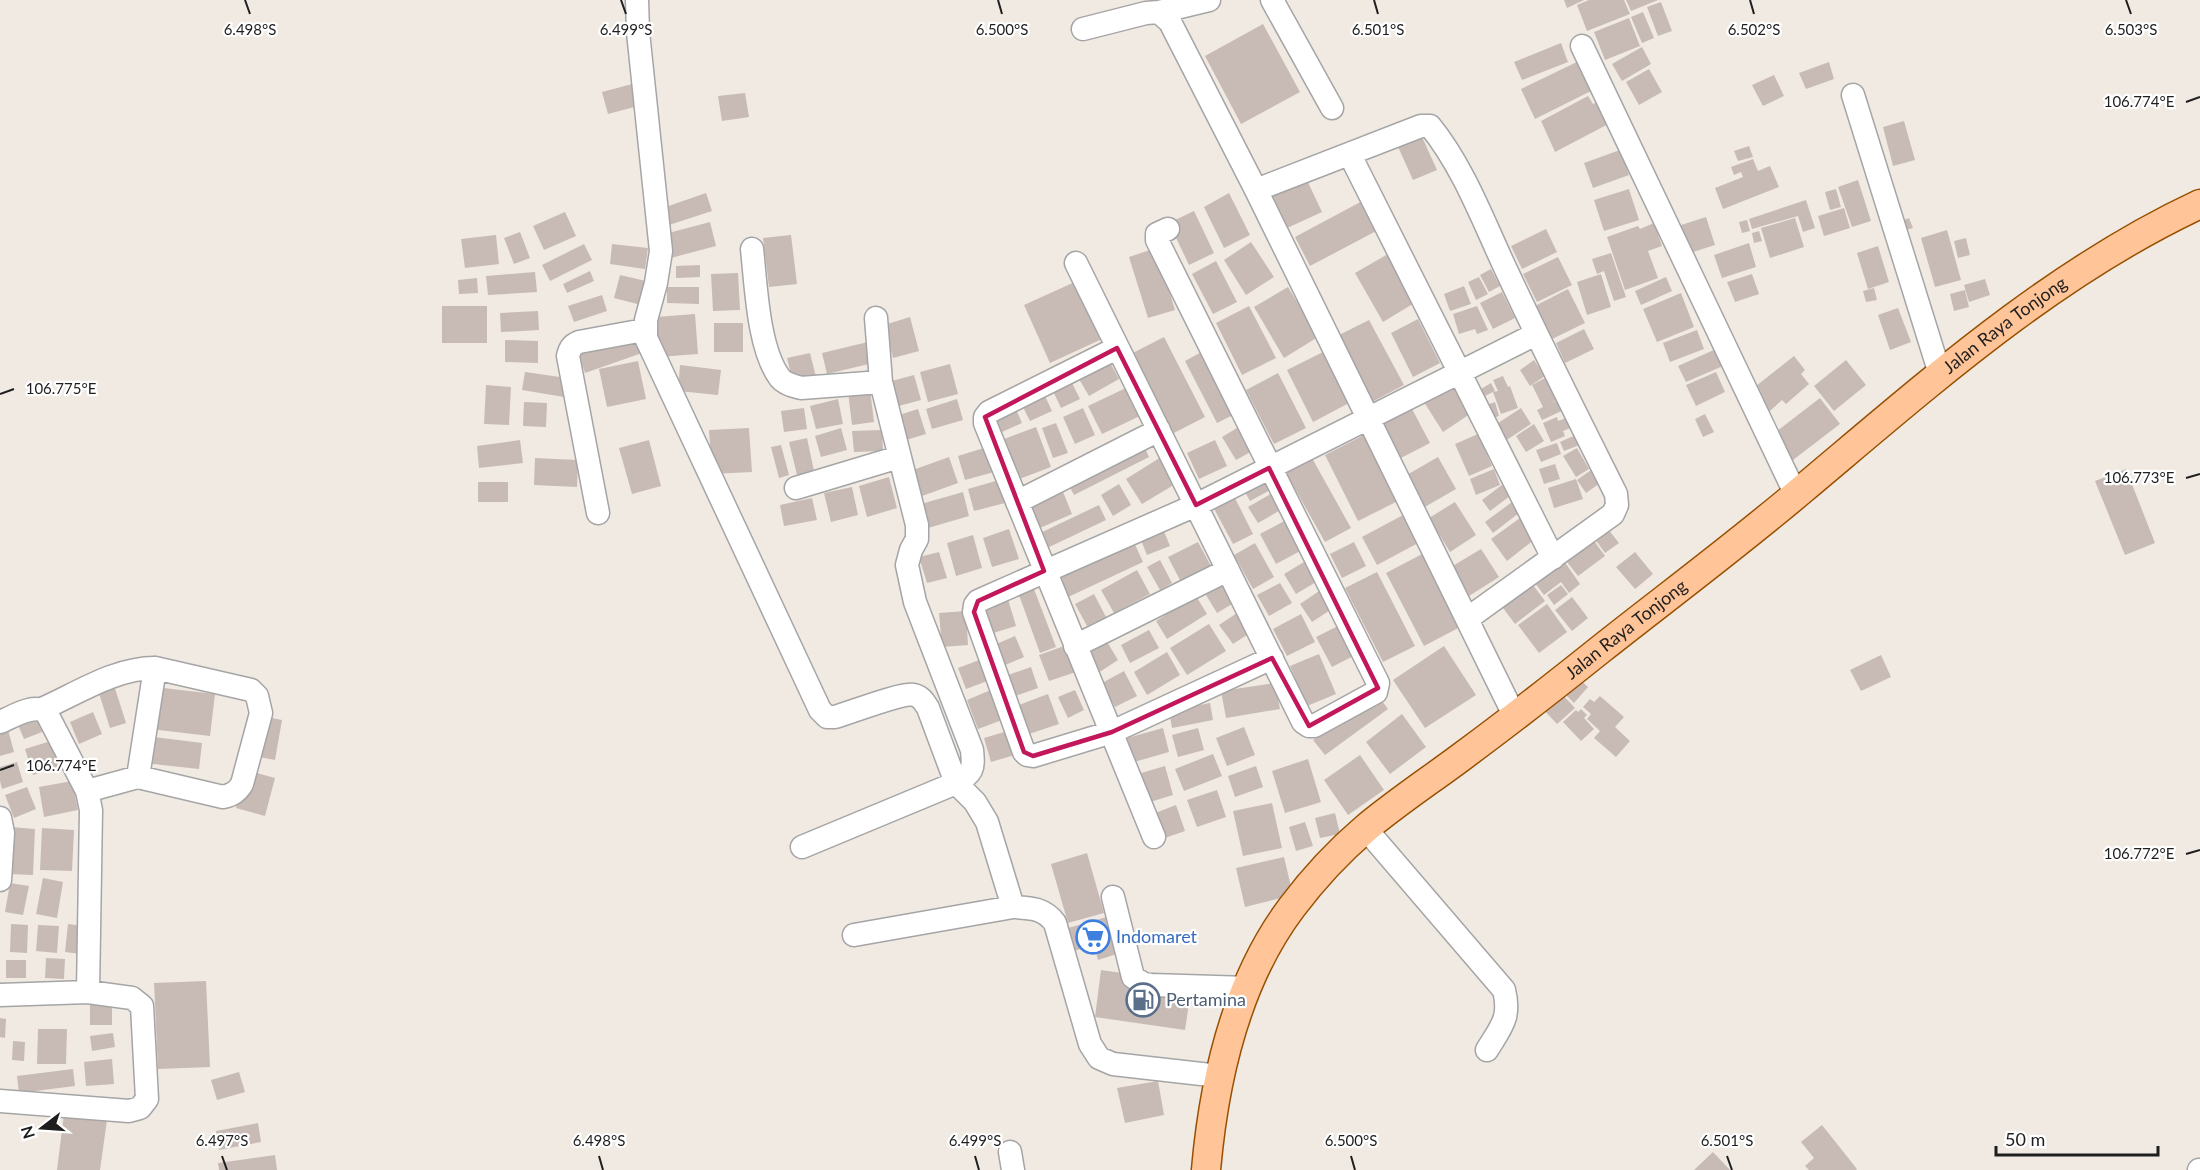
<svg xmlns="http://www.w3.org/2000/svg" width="2200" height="1170" font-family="Lato,sans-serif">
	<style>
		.building { fill: #c8bbb6 }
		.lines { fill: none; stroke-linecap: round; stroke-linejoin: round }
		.minor-casing { stroke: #a5a5a5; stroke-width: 25 }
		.major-casing { stroke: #985000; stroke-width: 31 }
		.minor { stroke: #fff; stroke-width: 22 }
		.major { stroke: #ffc599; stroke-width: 28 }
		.marked { fill: none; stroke: #c2185b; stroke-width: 4.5; stroke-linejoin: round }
		.ticks { fill: none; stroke: #1e1e1e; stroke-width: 2 }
		.labels { text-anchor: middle; stroke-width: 4.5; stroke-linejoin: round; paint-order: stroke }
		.street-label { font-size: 18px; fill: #1e1e1e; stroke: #fff }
		.shop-label { font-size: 18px; fill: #366cbe; stroke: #fff; text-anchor: start }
		.service-label { font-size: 18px; fill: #4e5e75; stroke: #fff; text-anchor: start }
		.ticks-label { font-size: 15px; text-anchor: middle; fill: #1e1e1e; stroke: #fff; stroke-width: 4.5; stroke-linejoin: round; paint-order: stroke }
	</style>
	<rect width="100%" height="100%" fill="#f0eae3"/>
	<!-- building -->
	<path class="building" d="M1564,0H1584L1567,8Z
		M1589,0H1624L1630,14L1587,31L1577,5Z
		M1626,0H1658L1631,11Z
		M1661,2L1672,31L1658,36L1647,7Z
		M1643,12L1654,38L1642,43L1631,17Z
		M1629,18L1640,46L1605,60L1594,32Z
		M1263,24L1300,92L1241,124L1205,56Z
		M1561,43L1568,62L1522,80L1514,62Z
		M1642,47L1651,64L1622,81L1612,64Z
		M1581,60L1595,89L1535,119L1521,89Z
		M1829,62L1834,79L1806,89L1799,73Z
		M1649,69L1662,92L1639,105L1626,82Z
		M1774,75L1784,96L1763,106L1752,85Z
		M636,83L642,105L608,114L602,92Z
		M745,93L749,117L722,121L718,96Z
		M1588,96L1593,104L1604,98L1616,120L1555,152L1541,121Z
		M1904,121L1915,160L1893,166L1883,127Z
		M1418,128L1437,170L1413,180L1394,138Z
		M1749,146L1753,157L1738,161L1734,151Z
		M1620,150L1629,175L1593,188L1584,163Z
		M1753,159L1758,171L1770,166L1779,187L1723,209L1715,188L1743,177L1741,172L1734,175L1731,167Z
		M1304,174L1322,212L1285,229L1268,191Z
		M1858,180L1871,221L1852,227L1838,187Z
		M1629,189L1639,220L1604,231L1594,200Z
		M1836,189L1841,207L1830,210L1825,192Z
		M706,193L712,211L666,226L660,209Z
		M1229,193L1250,235L1224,248L1204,207Z
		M1366,199L1382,228L1310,266L1295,237Z
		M1806,200L1815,228L1803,232L1798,216L1752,229L1749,219Z
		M1844,208L1850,228L1824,236L1818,216Z
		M1194,211L1214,253L1189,265L1169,223Z
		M565,212L576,236L544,250L533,226Z
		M1706,217L1715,245L1687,254L1678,226Z
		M1795,218L1804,247L1770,258L1761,228Z
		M1909,218L1913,228L1902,231L1898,222Z
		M1747,220L1750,231L1742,233L1739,222Z
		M710,222L716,246L667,259L661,235Z
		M1654,223L1662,246L1648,251L1658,278L1625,290L1607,237L1638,226L1640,229Z
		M1546,229L1557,252L1522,269L1511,246Z
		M1947,230L1961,280L1935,287L1921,238Z
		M1759,231L1762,241L1754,243L1752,233Z
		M520,232L530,258L514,264L504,238Z
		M496,235L499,264L465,268L461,239Z
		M791,235L797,284L769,287L763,238Z
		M1966,238L1970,255L1958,258L1954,241Z
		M1251,242L1274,277L1246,295L1224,260Z
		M1749,243L1756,267L1722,278L1714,255Z
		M584,244L592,260L550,281L542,265Z
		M612,244L648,248L645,269L610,264Z
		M1878,246L1889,282L1868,289L1857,253Z
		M1156,248L1175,310L1148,318L1129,257Z
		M1611,253L1626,297L1614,301L1604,271L1597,274L1592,259Z
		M1388,254L1416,302L1383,322L1355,273Z
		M1558,257L1572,285L1537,302L1523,274Z
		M1216,261L1237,302L1213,314L1192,274Z
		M700,265V277L676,278V266Z
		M1491,269L1500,286L1489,292L1480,275Z
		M590,271L594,281L567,293L563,284Z
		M535,272L537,292L488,295L486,276Z
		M738,273L740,310L713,311L711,274Z
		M1601,274L1611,307L1587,315L1577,282Z
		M1752,274L1759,294L1735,302L1727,282Z
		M620,275L650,282L645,306L614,298Z
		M1479,277L1488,294L1476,300L1468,282Z
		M1666,277L1672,291L1641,305L1635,291Z
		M477,278L478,293L459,294L458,280Z
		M1985,279L1990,295L1969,302L1964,285Z
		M1077,281L1102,339L1050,363L1024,305Z
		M1464,286L1471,304L1450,311L1444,294Z
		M667,287H699V304L667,303Z
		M1288,287L1318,337L1284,358L1254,307Z
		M1874,288L1877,300L1866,302L1863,291Z
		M1568,289L1585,323L1550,340L1533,307Z
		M1965,290L1969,307L1954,311L1950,294Z
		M1502,292L1515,318L1493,329L1480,303Z
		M1681,293L1694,327L1657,342L1643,309Z
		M602,295L607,311L574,322L568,306Z
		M442,306H487V343H442Z
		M1249,306L1276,358L1242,375L1216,323Z
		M1477,306L1488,330L1477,334L1475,329L1459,334L1453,314Z
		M1898,308L1911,342L1890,350L1878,315Z
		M538,311L539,330L501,332L500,313Z
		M695,314L698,354L659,357L656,317Z
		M910,317L919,351L893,358L884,325Z
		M1418,319L1440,363L1413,377L1391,333Z
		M1369,320L1404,385L1372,402L1337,336Z
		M714,323H743V352H714Z
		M1584,329L1594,349L1565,363L1556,343Z
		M1697,330L1704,349L1670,362L1663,343Z
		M633,335L642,353L585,373L576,347Z
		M1164,337L1205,417L1170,435L1129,355Z
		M505,340L538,341V363L505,362Z
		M868,342L873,363L827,374L822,353Z
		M1207,349L1239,412L1217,423L1185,361Z
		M1716,349L1723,366L1686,382L1678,366Z
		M1325,351L1351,402L1313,422L1287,370Z
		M810,353L816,377L793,383L787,358Z
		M1794,356L1805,370L1801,374L1809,384L1786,404L1782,400L1769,412L1751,390Z
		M1107,357L1119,379L1089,396L1076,374Z
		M1534,360L1545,376L1530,386L1520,370Z
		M1846,360L1866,385L1834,411L1814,386Z
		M638,361L646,399L607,407L599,369Z
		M950,364L958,394L928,402L920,372Z
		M680,365L721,370L718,395L678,391Z
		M525,372L567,378L564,397L522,390Z
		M1716,372L1725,392L1696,406L1686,385Z
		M1278,373L1306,428L1274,444L1246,390Z
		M914,375L921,400L895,407L888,382Z
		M1503,376L1508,387L1510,386L1518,408L1501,414L1493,392L1498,391L1493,380Z
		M1545,378L1557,400L1551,403L1561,399L1566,409L1542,420L1537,410L1543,407L1532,385Z
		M1452,379L1473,412L1443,432L1422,399Z
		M1072,383L1080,399L1061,408L1053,391Z
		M1491,383L1495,391L1485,396L1481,389Z
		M486,385L511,387L509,425L484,424Z
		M1128,387L1142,415L1102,434L1088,406Z
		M870,389L874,422L852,425L848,392Z
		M1045,396L1052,411L1030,421L1023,407Z
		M1820,398L1840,424L1793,460L1773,434Z
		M838,399L843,424L816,429L810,406Z
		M957,399L963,420L932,429L926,409Z
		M524,402L547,403L546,427L523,426Z
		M1495,402L1499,416L1485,421L1481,407Z
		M1015,407L1022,423L1002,432L995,416Z
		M1411,407L1430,443L1397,460L1379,424Z
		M804,408L807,429L784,432L781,411Z
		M1083,408L1095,435L1075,444L1063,417Z
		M1521,408L1531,424L1502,443L1492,427Z
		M918,409L926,434L903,441L896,416Z
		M1705,414L1714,432L1703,437L1695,419Z
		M1557,417L1558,421L1569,417L1573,427L1563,431L1565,436L1551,442L1543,423Z
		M1056,423L1068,453L1053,458L1042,428Z
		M1534,424L1544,441L1526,452L1516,436Z
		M1242,425L1256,449L1236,460L1222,437Z
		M1036,427L1051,467L1014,481L999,441Z
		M749,428L752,472L712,474L709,430Z
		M841,428L847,450L821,457L815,436Z
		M882,430L883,451L854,452L852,431Z
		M1366,434L1400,500L1358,521L1325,455Z
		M1478,434L1492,466L1469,476L1455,444Z
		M1578,434L1582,444L1564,451L1560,442Z
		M807,438L814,471L797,475L789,442Z
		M520,440L523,463L479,468L477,446Z
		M649,440L661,486L632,494L619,448Z
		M1215,440L1227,466L1199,479L1187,453Z
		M1142,442L1149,457L1074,495L1066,480Z
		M1557,443L1561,454L1541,462L1536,450Z
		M781,445L789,475L779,478L771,447Z
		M987,447L994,472L965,480L958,456Z
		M1577,448L1589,469L1576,477L1563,456Z
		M1166,454L1182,480L1142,504L1126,479Z
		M949,457L958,483L922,496L913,470Z
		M1438,457L1456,489L1423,508L1405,476Z
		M535,458L578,460L577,487L534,485Z
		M1312,458L1351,528L1325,542L1286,473Z
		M1555,464L1560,479L1544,484L1539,469Z
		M1594,468L1603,481L1586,493L1577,480Z
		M1494,469L1500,485L1476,495L1470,479Z
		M2126,469L2155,543L2125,555L2095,481Z
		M1263,473L1272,489L1250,501L1241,485Z
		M889,477L897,508L867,517L859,486Z
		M1576,479L1583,499L1554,508L1548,488Z
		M999,480L1005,503L974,511L968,489Z
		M478,482H508V502H478Z
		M1119,484L1131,505L1113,516L1101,495Z
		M1502,485L1510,496L1490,511L1482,500Z
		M852,487L858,515L831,522L824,493Z
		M1061,487L1072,514L1033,531L1021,504Z
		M963,492L969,516L928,528L921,504Z
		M1274,492L1284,508L1258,523L1248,507Z
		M1233,494L1253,534L1233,544L1212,505Z
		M812,498L817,520L784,526L780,505Z
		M1455,502L1476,535L1450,552L1429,518Z
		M1512,502L1519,513L1493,533L1485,522Z
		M1099,505L1106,520L1045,549L1038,534Z
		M1405,514L1420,542L1377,565L1362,537Z
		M1520,518L1535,539L1507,561L1491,539Z
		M1288,519L1304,549L1276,564L1260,534Z
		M1161,524L1170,546L1147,555L1138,533Z
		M1009,529L1019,559L992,567L983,538Z
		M1608,529L1619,543L1605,553L1595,539Z
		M973,535L982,568L956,576L947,543Z
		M1132,538L1143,562L1066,598L1054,574Z
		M1592,538L1605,556L1578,576L1564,558Z
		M1198,542L1211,566L1181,582L1168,557Z
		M1354,542L1366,566L1342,578L1330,554Z
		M1255,543L1274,577L1253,589L1234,555Z
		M1481,549L1499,577L1469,596L1451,567Z
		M939,552L947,578L927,583L919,557Z
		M1635,552L1653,574L1635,589L1616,567Z
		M1424,553L1462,626L1424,646L1386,573Z
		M1309,559L1321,579L1296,594L1284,574Z
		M1160,560L1172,583L1160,590L1147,567Z
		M1564,561L1580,584L1569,593L1561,582L1544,595L1535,583Z
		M1137,570L1150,594L1114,613L1101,590Z
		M1377,572L1415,646L1383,662L1345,588Z
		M1228,581L1239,600L1217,613L1206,595Z
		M1530,581L1545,601L1515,624L1500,604Z
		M1280,583L1292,603L1269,616L1257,595Z
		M1561,585L1568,594L1554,605L1547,595Z
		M1325,587L1338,605L1312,622L1300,604Z
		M1034,589L1056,647L1040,653L1019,595Z
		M1094,594L1106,617L1087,626L1075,604Z
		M1007,596L1016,626L990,634L981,604Z
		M1196,596L1207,614L1167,639L1156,621Z
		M1572,597L1588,618L1572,631L1555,610Z
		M1547,604L1567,632L1539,653L1518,625Z
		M966,611L968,645L942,647L939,613Z
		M1240,611L1253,631L1233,644L1219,625Z
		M1301,614L1315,642L1287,656L1273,629Z
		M1346,622L1361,652L1332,667L1316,637Z
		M1209,624L1226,651L1187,675L1170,648Z
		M1149,630L1159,648L1130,663L1121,645Z
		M1015,636L1024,657L1003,666L994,645Z
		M1106,640L1118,660L1095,675L1082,655Z
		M1067,645L1076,672L1049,681L1039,655Z
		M1444,646L1476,695L1425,728L1393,680Z
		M1167,652L1180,675L1147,695L1134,672Z
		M1319,654L1336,694L1307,706L1290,666Z
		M1881,655L1891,677L1861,691L1850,670Z
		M982,659L990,680L966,689L958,668Z
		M1031,667L1038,688L1015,696L1008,675Z
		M1124,671L1137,696L1115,707L1102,683Z
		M1577,677L1588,687L1574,703L1563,692Z
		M113,682L126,723L110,728L97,687Z
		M1275,683L1280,709L1226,718L1221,691Z
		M155,687L215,694L210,736L150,729Z
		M998,687L1010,717L978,729L967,700Z
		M1075,690L1084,710L1068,718L1058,697Z
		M1559,691L1575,708L1557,724L1541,707Z
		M1048,694L1059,724L1029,734L1019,705Z
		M1377,694L1388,709L1325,755L1313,740Z
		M1600,696L1624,717L1615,727L1630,741L1616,757L1594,738L1600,731L1587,719L1591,714L1583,707L1590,699L1594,702Z
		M1210,703L1213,720L1172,728L1169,711Z
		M1581,709L1587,715L1584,718L1594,729L1581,741L1563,722L1576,710L1578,712Z
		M93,712L102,734L79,744L70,722Z
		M1402,714L1426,747L1390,774L1366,742Z
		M261,716L282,720L275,760L254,756Z
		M36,717L42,732L24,739L18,725Z
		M7,726L14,752L0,756V728Z
		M1244,727L1255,755L1227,766L1216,738Z
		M1163,728L1169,752L1134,762L1127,738Z
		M1198,728L1204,750L1178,757L1172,735Z
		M1011,730L1018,754L991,762L984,738Z
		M146,736L202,743L199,769L144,763Z
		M54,740L62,766L33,775L25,749Z
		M1213,754L1222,776L1184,791L1175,769Z
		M1360,755L1384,790L1348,815L1324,780Z
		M1308,759L1321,802L1285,813L1272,771Z
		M17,762L23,782L2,789L0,781V767Z
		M1165,766L1173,795L1147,803L1138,774Z
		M1256,766L1263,787L1235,797L1228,776Z
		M246,770L275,778L265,816L236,808Z
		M72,781L78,810L44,817L39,787Z
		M27,787L36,809L14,818L5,795Z
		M1217,790L1226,817L1197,827L1187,800Z
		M1272,803L1282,848L1243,856L1233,811Z
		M1176,805L1185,831L1159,840L1150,815Z
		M1335,813L1340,834L1320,838L1315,818Z
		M1305,822L1313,846L1296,851L1289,827Z
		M11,827L35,829L33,875L9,874Z
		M42,828L74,830L72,871L40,870Z
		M1087,853L1104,913L1068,923L1051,864Z
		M1284,857L1293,895L1245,907L1236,868Z
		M43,878L63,882L57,918L36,914Z
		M10,883L29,886L23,915L5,912Z
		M1110,916L1120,953L1098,960L1094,945L1074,951L1068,928Z
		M11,924L28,925L27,953L10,952Z
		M68,924L84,926L81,954L65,952Z
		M38,925L59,926L57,953L36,951Z
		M46,958L65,959L64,979L45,978Z
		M6,960H26V978H6Z
		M1101,970L1192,983L1185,1030L1095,1017Z
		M206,981L210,1067L158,1069L154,983Z
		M90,1005H112V1025H90Z
		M0,1018L6,1019L5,1038L0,1037Z
		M38,1029H67L66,1064H37Z
		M113,1033L115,1047L92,1051L90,1036Z
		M13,1041L25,1042L24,1061L12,1060Z
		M112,1059L114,1084L86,1086L84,1062Z
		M73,1069L75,1086L19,1093L17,1076Z
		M239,1072L245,1092L217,1100L211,1080Z
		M1158,1081L1164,1115L1125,1123L1117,1088Z
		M64,1114L107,1120L100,1170H57Z
		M258,1123L261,1142L219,1150L216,1131Z
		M1822,1125L1857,1169L1856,1170H1809L1805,1166L1814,1158L1801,1142Z
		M1713,1152L1730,1170H1694Z
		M275,1155L277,1170H219L218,1163Z"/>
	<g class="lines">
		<defs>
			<path id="minor" d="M637,0L638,32L661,251L656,283L646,320V338L820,710L827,717H835C849,713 903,692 914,695C922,697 924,702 928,708L956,783L975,802L987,822L1013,907C1031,908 1044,908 1055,923L1090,1044L1099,1058L1113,1064L1219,1076
				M1272,0L1332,108
				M1159,12L1209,0
				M1083,29L1146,13L1159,12L1170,22L1256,190L1515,717
				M1582,46L1796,495
				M1853,95L1940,374
				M1350,155L1553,558
				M1256,190L1421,126H1430C1465,169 1485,226 1509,276C1543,349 1580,422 1616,494L1617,505L1613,514L1467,619
				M752,249C756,285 758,349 780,378C785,384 794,386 801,388L881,382
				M1076,263L1303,722L1309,726H1314L1376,692L1378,683L1157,240V234L1168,229
				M1117,348L989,412L985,417V423L1154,837
				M796,488L899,457
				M1017,502L1159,430
				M598,513L568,356C570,348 572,345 579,342L644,330
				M1075,646L1228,570
				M1272,658L1112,732L1033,756L1027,755L1024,752L974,612L975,605L978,601L1196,505L1536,334
				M42,709C78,693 115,668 155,668L251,690L257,696L261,713L242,784C237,792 232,795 223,797L138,777L87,791
				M0,722C13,717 33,703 46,712L87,791L91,810L88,992
				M138,777L155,668
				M0,818L3,833L0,880
				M1365,828L1504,990C1511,1018 1501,1027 1487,1050
				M802,847L956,783C973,772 974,770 972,750L915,602L907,565L911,550L917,539V525L881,382L876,318
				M1113,897L1133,977L1144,984L1151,985L1248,988
				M854,935L1013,907
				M0,995L88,992L132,998L142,1006L147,1099L140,1108L129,1111L0,1101
				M1010,1152L1013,1170
				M2199,1170H2200"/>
			<g id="major">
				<path id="s1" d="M1206,1170C1214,1079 1236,981 1292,907C1313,879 1339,851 1366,828C1397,802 1432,779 1464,755C1510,721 1556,685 1601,649C1668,596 1738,544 1804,488C1928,384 2052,273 2200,204"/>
			</g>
		</defs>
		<!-- minor casing -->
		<use href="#minor" class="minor-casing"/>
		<!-- major casing -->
		<use href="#major" class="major-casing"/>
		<!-- minor -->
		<use href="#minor" class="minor"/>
		<!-- major -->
		<use href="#major" class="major"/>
	</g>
	<!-- marked area -->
	<path class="marked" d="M1117,348L1196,505L1269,468L1378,688L1309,726L1272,658L1112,732L1033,756L1024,752L974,612L978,601L1044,571L985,417Z"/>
	<!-- ticks -->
	<path class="ticks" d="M245,0L250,14M621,0L626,14M998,0L1002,14M1374,0L1378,14M1750,0L1754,14M2126,0L2131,14M2186,102L2200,97M0,394L14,389M2186,478L2200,474M0,770L14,765M2186,854L2200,850M222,1156L227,1170M599,1156L603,1170M975,1156L979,1170M1351,1156L1355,1170M1727,1156L1732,1170"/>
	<!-- icons -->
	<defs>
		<symbol id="supermarket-ring" viewBox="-11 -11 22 22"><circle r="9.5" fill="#fff" stroke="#3f7fe0" stroke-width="1.5"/><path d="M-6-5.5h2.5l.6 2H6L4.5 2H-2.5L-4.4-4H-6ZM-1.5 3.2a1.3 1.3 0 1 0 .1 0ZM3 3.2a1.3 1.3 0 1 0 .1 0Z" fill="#3f7fe0"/></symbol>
		<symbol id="fuel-ring" viewBox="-11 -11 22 22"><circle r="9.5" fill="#fff" stroke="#5c6f8a" stroke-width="1.5"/><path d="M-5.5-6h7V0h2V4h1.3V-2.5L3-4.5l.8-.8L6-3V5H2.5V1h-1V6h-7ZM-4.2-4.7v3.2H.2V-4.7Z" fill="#5c6f8a"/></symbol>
	</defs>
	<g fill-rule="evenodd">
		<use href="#supermarket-ring" x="1074" y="918" width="38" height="38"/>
		<use href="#fuel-ring" x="1124" y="981" width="38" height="38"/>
	</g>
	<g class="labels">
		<!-- street labels -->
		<g class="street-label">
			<text dy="6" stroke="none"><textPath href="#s1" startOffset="1202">Jalan Raya Tonjong</textPath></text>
			<text dy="6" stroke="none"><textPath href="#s1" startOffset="716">Jalan Raya Tonjong</textPath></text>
		</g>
		<!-- shop labels -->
		<g class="shop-label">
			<text x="1116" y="943">Indomaret</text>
		</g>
		<!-- service labels -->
		<g class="service-label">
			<text x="1166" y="1006">Pertamina</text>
		</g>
	</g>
	<g class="ticks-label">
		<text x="250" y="35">6.498°S</text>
		<text x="626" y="35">6.499°S</text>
		<text x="1002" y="35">6.500°S</text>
		<text x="1378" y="35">6.501°S</text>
		<text x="1754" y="35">6.502°S</text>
		<text x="2131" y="35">6.503°S</text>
		<text x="2139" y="107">106.774°E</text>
		<text x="61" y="394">106.775°E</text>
		<text x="2139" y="483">106.773°E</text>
		<text x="61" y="771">106.774°E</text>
		<text x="2139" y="859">106.772°E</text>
		<text x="222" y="1146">6.497°S</text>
		<text x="599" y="1146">6.498°S</text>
		<text x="975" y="1146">6.499°S</text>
		<text x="1351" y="1146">6.500°S</text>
		<text x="1727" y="1146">6.501°S</text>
	</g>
	<!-- north arrow -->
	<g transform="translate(42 1128) rotate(253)" stroke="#ffffff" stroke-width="4.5" paint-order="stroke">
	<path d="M0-4.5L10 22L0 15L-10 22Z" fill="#1e1e1e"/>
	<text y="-9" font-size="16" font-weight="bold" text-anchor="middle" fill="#1e1e1e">N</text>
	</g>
	<!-- scale -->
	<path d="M1996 1146v9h162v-9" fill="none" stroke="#1e1e1e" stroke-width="3"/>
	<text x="2005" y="1146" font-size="18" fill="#1e1e1e" stroke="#ffffff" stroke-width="4.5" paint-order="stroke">50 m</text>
</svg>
